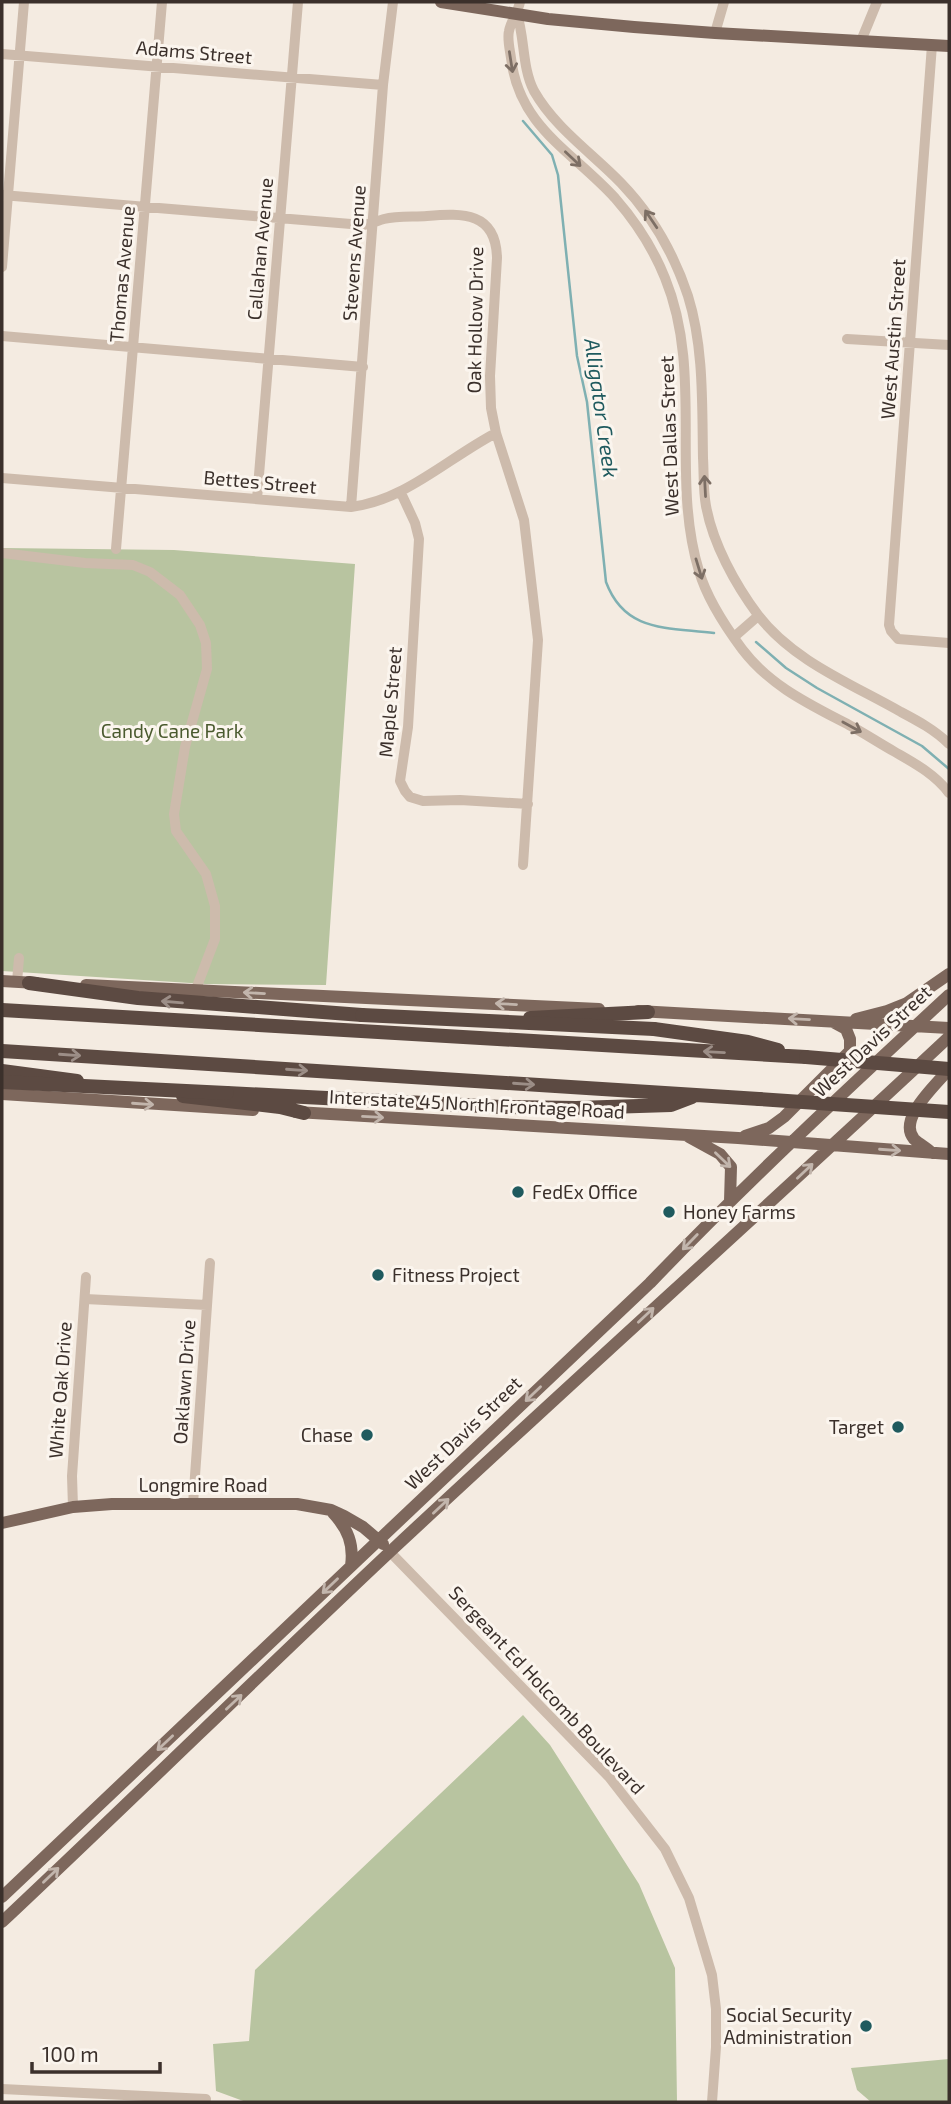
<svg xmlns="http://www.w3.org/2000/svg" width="951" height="2104" font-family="'Exo 2',sans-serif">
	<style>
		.green { fill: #b8c4a0 }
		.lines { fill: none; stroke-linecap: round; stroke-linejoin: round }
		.stream { stroke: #7fb0b2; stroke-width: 2.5 }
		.minor { stroke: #cdbbac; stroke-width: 10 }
		.major { stroke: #7d675c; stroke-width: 12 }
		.highway { stroke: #5c4a42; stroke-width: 14 }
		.highway-bridge { stroke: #5c4a42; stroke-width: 14 }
		.oneway { stroke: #7d6f65 }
		.oneway2 { stroke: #c2b5ac }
		.oneway3 { stroke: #9c8e87 }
		.poi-dot { fill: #1f5a5e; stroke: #fbf5ee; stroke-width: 2.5 }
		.labels { text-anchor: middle; stroke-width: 6; stroke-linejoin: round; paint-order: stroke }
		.street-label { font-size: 19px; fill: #3b302b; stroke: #fbf5ee }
		.park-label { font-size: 19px; fill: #4a5a2e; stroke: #fbf5ee }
		.poi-label { font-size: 19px; fill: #3b302b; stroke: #fbf5ee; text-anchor: start }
		.water-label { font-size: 21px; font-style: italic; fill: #1f5a5e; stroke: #fbf5ee }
	</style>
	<rect width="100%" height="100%" fill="#f4ebe1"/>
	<!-- green -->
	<path class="green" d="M2,548L174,550L355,564L326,985L206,984L2,971Z
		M523,1715L550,1745L639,1884L675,1968L677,2102H246L216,2091L213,2044L249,2041L255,1970Z
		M949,2059V2102H871L857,2090L851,2068Z"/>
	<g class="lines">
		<!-- stream -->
		<path class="stream" d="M523,121L552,155L558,175L577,356L587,402L606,582C625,633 668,627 714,633
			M756,642L786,668L817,688L922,746L949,769"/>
		<!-- minor -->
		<path class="minor" d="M520,2C518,12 511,21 509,31C507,39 510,50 511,58C519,127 572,151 615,198C636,222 653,248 665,278C704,373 670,476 699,571C707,599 725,626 742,649C770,686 809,704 849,725C864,733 879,743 895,752C914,763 935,774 949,793
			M517,14C525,39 522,68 534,91C555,128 592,153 621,183C652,215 674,254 688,296C704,347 702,405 703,458C704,474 703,490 706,506C713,544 735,584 758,615C793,661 852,684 901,712C918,721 935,730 949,744
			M715,33L724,2
			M861,41L877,2
			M932,45L889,625L891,631L898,639L949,643
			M2,54L383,85
			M2,195L363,225C370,224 377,221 384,219C397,216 413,217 427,216C463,213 496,212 497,258L490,376L491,408L496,433L524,520L538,640L523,865
			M2,267L24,2
			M2,336L363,367
			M847,339L949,345
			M2,478L351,507C406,500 448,458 496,433
			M401,493L415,523L419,539L408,727L400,781L405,791L410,797L423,801L460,800L528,804
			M257,499L298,2
			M351,507L383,85L393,2
			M116,549L162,2
			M2,553L85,563L133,565L150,572L180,595L200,625L206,643L207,669L185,747L174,814L176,831L206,874L215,906V939L196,989
			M734,637L758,616
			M17,982L19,958
			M85,1299L207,1305
			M193,1504L210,1263
			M73,1507L72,1476L86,1277
			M390,1552L609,1777L665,1849L689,1898L712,1975L716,2009V2047L712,2102
			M2,2089L206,2099"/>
		<!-- major -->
		<path class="major" d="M441,2L548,19L634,27L715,33L949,46
			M2,981L36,983
			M86,985L599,1009
			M638,1011L949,1028
			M856,1019L887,1011L907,1003L949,974
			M2,1094L253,1110
			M296,1112L738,1138L949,1154
			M745,1136L769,1128L784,1117L850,1051V1039L846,1029L833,1022
			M689,1137L720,1154L731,1167L730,1201
			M932,1153C927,1148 919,1144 914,1139C897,1119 936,1085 949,1069
			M333,1513C348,1529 354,1544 351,1566
			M2,1523L73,1507L112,1504H297L331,1510L344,1516L363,1527L383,1544
			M2,1897L650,1283C746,1183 847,1089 949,995
			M2,1922C133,1799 262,1672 393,1549C577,1377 765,1209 949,1037"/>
		<!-- highway -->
		<path class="highway" d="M29,983L138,998L362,1015
			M2,1010L806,1057
			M530,1018L648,1012
			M654,1029L748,1042L778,1050
			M2,1051L759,1099
			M2,1071L77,1081
			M227,1093L502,1107L576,1108L671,1105L692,1097
			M183,1096L280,1107L304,1113"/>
		<!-- highway-bridge -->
		<path class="highway-bridge" d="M362,1015L654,1029
			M806,1057L949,1069
			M2,1082L227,1093
			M759,1099L949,1112"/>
	</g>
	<!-- one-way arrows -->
	<defs><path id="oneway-shaft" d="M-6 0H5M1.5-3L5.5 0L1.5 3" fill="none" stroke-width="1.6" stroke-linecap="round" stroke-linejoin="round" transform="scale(1.75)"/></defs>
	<g class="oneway">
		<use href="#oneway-shaft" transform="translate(511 62) rotate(81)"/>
		<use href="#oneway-shaft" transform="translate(573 159) rotate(43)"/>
		<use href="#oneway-shaft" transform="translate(651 219) rotate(-124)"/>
		<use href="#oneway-shaft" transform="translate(705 486) rotate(-93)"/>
		<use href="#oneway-shaft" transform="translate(699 569) rotate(73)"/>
		<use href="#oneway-shaft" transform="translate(852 727) rotate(29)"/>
	</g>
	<g class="oneway2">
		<use href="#oneway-shaft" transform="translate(254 993) rotate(-177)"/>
		<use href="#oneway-shaft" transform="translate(506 1004) rotate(-177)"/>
		<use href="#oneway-shaft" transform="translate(799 1019) rotate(-177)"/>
		<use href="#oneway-shaft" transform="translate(143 1104) rotate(4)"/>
		<use href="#oneway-shaft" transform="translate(373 1117) rotate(3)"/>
		<use href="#oneway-shaft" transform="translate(890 1150) rotate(4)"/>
		<use href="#oneway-shaft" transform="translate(723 1160) rotate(44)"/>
		<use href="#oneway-shaft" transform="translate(805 1171) rotate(-43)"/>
		<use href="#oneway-shaft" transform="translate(690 1242) rotate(134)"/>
		<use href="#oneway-shaft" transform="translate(646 1315) rotate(-43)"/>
		<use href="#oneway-shaft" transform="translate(533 1394) rotate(136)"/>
		<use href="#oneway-shaft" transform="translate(441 1506) rotate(-43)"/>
		<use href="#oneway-shaft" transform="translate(330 1586) rotate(136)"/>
		<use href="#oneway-shaft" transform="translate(234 1702) rotate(-43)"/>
		<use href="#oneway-shaft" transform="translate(165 1743) rotate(137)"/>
		<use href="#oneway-shaft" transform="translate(51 1875) rotate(-44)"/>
	</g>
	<g class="oneway3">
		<use href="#oneway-shaft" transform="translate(172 1002) rotate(-175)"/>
		<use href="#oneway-shaft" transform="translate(714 1052) rotate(-177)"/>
		<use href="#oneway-shaft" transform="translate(70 1055) rotate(4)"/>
		<use href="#oneway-shaft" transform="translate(297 1070) rotate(4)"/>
		<use href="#oneway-shaft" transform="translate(524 1084) rotate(4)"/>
	</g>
	<!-- markers -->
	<g class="poi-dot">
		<circle cx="518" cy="1192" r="7"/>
		<circle cx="669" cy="1212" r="7"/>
		<circle cx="378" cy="1275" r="7"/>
		<circle cx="898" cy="1427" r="7"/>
		<circle cx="367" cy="1435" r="7"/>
		<circle cx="866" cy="2026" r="7"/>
	</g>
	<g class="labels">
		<!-- street labels -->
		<g class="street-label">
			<text transform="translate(194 52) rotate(5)" y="7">Adams Street</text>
			<text transform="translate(260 249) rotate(-85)" y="7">Callahan Avenue</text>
			<text transform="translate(354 253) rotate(-86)" y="7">Stevens Avenue</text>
			<text transform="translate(122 274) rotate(-85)" y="7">Thomas Avenue</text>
			<text transform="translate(475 320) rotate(-89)" y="7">Oak Hollow Drive</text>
			<text transform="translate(893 339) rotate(-86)" y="7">West Austin Street</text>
			<text transform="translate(669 436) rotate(-92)" y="7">West Dallas Street</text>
			<text transform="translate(260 482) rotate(5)" y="7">Bettes Street</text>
			<text transform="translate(390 702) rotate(-85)" y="7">Maple Street</text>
			<text transform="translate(872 1041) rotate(-43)" y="7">West Davis Street</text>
			<text transform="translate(477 1104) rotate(3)" y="7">Interstate 45 North Frontage Road</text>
			<text transform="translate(184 1382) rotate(-86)" y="7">Oaklawn Drive</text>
			<text transform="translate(60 1390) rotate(-86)" y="7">White Oak Drive</text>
			<text transform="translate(463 1433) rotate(-44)" y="7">West Davis Street</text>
			<text x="203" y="1492">Longmire Road</text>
			<text transform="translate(547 1690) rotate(47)" y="7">Sergeant Ed Holcomb Boulevard</text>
		</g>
		<!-- park labels -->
		<g class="park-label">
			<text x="172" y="738">Candy Cane Park</text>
		</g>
		<!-- poi labels -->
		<g class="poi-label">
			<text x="532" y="1199">FedEx Office</text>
			<text x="683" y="1219">Honey Farms</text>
			<text x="392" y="1282">Fitness Project</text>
			<text x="884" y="1434" text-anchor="end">Target</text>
			<text x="353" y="1442" text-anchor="end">Chase</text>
			<text x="852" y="2022" text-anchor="end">Social Security<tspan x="852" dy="22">Administration</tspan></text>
		</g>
		<!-- water labels -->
		<g class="water-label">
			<text transform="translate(601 408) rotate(82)" y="7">Alligator Creek</text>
		</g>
	</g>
	<!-- border -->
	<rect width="951" height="2104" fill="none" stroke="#3b302b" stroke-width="7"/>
	<!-- scale -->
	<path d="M32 2062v10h128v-10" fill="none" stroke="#3b302b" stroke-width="3.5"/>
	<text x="42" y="2062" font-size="21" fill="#3b302b" stroke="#fbf5ee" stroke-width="5" paint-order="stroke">100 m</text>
</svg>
